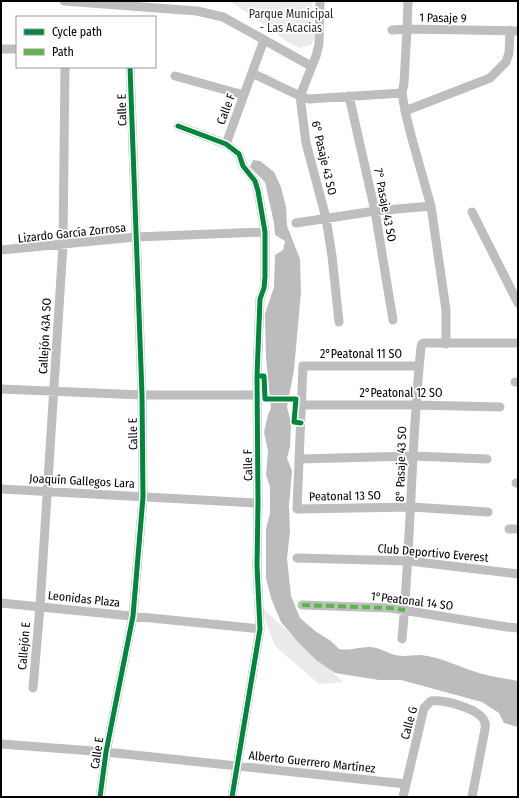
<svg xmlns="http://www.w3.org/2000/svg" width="519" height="798" font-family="'Fira Sans Condensed',sans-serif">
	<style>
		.green { fill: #eaeaea }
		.water { fill: #bcbcbc }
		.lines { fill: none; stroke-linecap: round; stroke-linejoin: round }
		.minor { stroke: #bebebe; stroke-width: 9 }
		.quiet { stroke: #58b947; stroke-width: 4; stroke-dasharray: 8 4; stroke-linecap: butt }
		.cycleway-casing { stroke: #fff; stroke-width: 8 }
		.cycleway { stroke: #00873e; stroke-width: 5 }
		.labels { text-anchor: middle; stroke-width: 3.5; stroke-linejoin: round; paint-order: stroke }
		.park-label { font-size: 12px; fill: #303030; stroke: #fff }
		.street-label { font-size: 12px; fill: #000; stroke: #fff }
	</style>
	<rect width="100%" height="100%" fill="#fff"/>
	<!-- green -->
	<path class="green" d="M230,1H312L314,39L311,45L300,48L291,44Z
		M260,606L343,682L319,684L275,646Z"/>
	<!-- water -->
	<path class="water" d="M253,160L260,161L274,172L281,187L286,207L287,226L300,259L301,292L294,370L287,407L291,423L290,447L287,458L292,471L289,505L290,532L287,558L291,596L300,618L315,631L331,641L339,649C350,651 358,647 369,647C379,647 387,653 395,655C404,657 412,655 420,655C441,657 459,667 479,673C491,677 505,678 518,681V727L504,723L499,713L482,702L401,680H379L335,673L316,660L297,641L281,622L271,598L266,578V529L270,513V487L266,475L268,451L264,432L268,415L271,408L266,358L265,314L274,287L275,255L283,250L285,241L275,235L274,223L265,182L250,167Z"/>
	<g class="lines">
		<!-- minor -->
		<path class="minor" d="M64,1L197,11L223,17L311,66
			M320,1L319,44L316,56L300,96L306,143L326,218L332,256L339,322
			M392,30L407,29L408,1
			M1,49H17
			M252,73L300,96L309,99L402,93
			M175,76L244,95
			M349,96L375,211L393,320
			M405,111L490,78L506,62L509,53L510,30
			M178,126L226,144L239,154L243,166L255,181L258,191L265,232V277L264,288L260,299L257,376L258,503L257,566L260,629L232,797
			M226,144L264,40
			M472,212L518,303
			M296,223L375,211L431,206
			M1,250L136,237L265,232
			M446,344V310L431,206L412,139L405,111L402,93L404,83L407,29L518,31
			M419,366H303L297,509L412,507L488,512
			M515,382H518
			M1,389L142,395H257
			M302,405H415L500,407
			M299,459L413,456L487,459
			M516,483H518
			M1,489L258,503
			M509,529H518
			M297,558L409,561L518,574
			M1,603L260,629
			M302,605L390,608L507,627L518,628
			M402,639C411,542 411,444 421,347L422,344L424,343H518
			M33,688L40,606L63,245L65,67
			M1,744L106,752L406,784
			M100,797L106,752L133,616L143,497L142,395L130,67
			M403,797L424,708L431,701C444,700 481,708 485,723C486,725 485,727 485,729L472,797"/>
		<!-- quiet -->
		<path class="quiet" d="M302,605L390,608L405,610"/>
		<defs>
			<path id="cycleway" d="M178,126L226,144L239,154L243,166L255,181L258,191L265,232V277L264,288L260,299L257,376L258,503L257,566L260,629L232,797
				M257,376H264L265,399H296L294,422L301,423
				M100,797L106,752L133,616L143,497L142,395L130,67"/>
		</defs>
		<!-- cycleway casing -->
		<use href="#cycleway" class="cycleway-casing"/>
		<!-- cycleway -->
		<use href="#cycleway" class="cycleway"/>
	</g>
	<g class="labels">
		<!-- park labels -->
		<g class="park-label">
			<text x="291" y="18">Parque Municipal<tspan x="291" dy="14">- Las Acacias</tspan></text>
		</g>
		<!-- street labels -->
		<g class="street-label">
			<text transform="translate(443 18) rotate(1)" y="4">1 Pasaje 9</text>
			<text transform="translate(226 109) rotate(-69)" y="4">Calle F</text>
			<text transform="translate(122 110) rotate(-92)" y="4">Calle E</text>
			<text transform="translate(324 158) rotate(77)" y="4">6° Pasaje 43 SO</text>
			<text transform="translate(385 205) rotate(79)" y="4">7° Pasaje 43 SO</text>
			<text transform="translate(72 233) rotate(-6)" y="4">Lizardo García Zorrosa</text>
			<text transform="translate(45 336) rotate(-87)" y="4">Callejón 43A SO</text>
			<text x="361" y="358">2°Peatonal 11 SO</text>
			<text x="401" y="397">2°Peatonal 12 SO</text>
			<text transform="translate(133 434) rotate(-91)" y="4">Calle E</text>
			<text transform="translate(401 464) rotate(-88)" y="4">8° Pasaje 43 SO</text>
			<text transform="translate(248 465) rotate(-91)" y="4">Calle F</text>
			<text transform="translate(82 481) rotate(3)" y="4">Joaquín Gallegos Lara</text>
			<text transform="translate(345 496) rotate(-1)" y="4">Peatonal 13 SO</text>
			<text transform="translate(433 553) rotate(5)" y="4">Club Deportivo Everest</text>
			<text transform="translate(84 599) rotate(6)" y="4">Leonidas Plaza</text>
			<text transform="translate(412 601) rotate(7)" y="4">1°Peatonal 14 SO</text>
			<text transform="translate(24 646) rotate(-85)" y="4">Callejón E</text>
			<text transform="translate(409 723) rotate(-75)" y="4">Calle G</text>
			<text transform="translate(97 753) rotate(-81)" y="4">Calle E</text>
			<text transform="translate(312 762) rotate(6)" y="4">Alberto Guerrero Martínez</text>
		</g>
	</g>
	<!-- border -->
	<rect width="519" height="798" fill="none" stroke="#000000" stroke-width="4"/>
	<!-- legend -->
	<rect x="16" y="16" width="140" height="52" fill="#ffffff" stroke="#999999"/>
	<rect x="24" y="29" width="20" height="6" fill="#00873e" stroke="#999999"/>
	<text x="52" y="36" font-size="12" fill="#000000">Cycle path</text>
	<rect x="24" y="49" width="20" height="6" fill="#58b947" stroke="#999999"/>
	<text x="52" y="56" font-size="12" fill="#000000">Path</text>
</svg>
